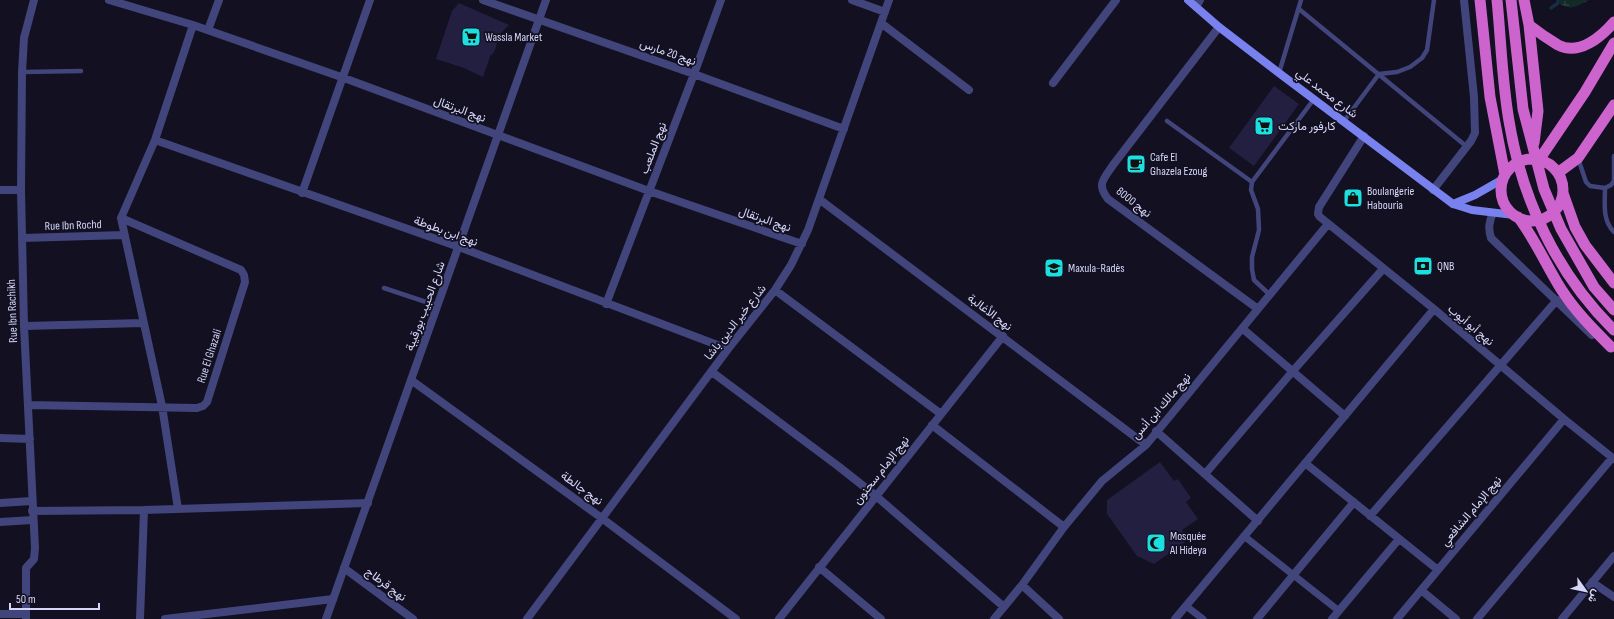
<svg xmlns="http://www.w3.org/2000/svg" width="1614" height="619" font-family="'Sofia Sans Condensed',Vazirmatn,sans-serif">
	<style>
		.wetland { fill: url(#wetland-marsh) }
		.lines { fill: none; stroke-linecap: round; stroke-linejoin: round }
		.stream { stroke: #162d46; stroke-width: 3.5 }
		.building { fill: #221f40 }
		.service { stroke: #41457b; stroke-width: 4.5 }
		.pedestrian { stroke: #41457b; stroke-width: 7 }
		.minor { stroke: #41457b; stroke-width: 8 }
		.tertiary { stroke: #41457b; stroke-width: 8 }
		.secondary { stroke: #7881ee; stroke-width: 8 }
		.trunk { stroke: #cd64ce; stroke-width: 11 }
		.labels { text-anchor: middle; stroke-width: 3.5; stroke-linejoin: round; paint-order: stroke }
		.poi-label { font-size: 12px; fill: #d6d6fa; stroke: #121021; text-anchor: start }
		.street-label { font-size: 12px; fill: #d6d6fa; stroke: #121021 }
	</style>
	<defs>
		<pattern id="wetland-marsh" width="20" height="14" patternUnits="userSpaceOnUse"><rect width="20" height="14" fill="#142a27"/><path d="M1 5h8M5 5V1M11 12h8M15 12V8" fill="none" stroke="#354847"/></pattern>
	</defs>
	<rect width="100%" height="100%" fill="#121021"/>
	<!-- wetland -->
	<path class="wetland" d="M1560,0H1589C1577,6 1572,11 1560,4Z"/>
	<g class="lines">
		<!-- stream -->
		<path class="stream" d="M1551,8L1558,3V0"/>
	</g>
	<!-- building -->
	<path class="building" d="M459,3L509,25L500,34L495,50L492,55L491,54L483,77L464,68L436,59L452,11Z
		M1274,86L1299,104L1254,166L1229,148Z
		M1160,462L1174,481L1178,479L1191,498L1186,502L1198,519L1182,530L1188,540L1154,564L1137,556L1107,514V500Z"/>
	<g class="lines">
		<!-- service -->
		<path class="service" d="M1299,9L1466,146
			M22,72L81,71
			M1279,73L1301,0
			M1167,121L1252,182
			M1344,121L1379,74L1397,72L1410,67L1422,58L1427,50L1434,0
			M1614,156V181
			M1578,158L1586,182L1590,186L1605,188L1611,185L1614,181
			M1605,188C1605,203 1602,220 1614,232
			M384,288L438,306
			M1269,294L1254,280L1252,269V257L1259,230L1258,209L1251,190L1252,182L1314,99"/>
		<!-- pedestrian -->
		<path class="pedestrian" d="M1244,536L1339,611
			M1186,606L1203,619"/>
		<!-- minor -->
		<path class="minor" d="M109,0L193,25L344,78L649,191L802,244
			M483,0L694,74L844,129
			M852,0L885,12
			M1196,7L1200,0
			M881,23L969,90
			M1219,27L1113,165C1104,179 1096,184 1108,199L1258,309
			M208,30L219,0
			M1053,83L1116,0
			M1364,136L1319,207L1318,214L1320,217L1434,309L1564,419L1614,459
			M155,140L459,247L728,349
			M0,190H21
			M1433,190L1471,141L1475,133L1474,97L1464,0
			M302,193L370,0
			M819,199L1146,445
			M1493,213C1489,222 1488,228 1491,238L1592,335
			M22,238L124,235
			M775,290L941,414
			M606,304L694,74L721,0
			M24,326L143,323
			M1243,329L1345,416
			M712,372L838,466L876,496L1004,607
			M411,380L603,519L736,619
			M28,405L197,408L203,406L207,402L245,282L244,275L241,270L121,218
			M932,425L1064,527
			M1156,431L1258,521
			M0,438L30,439
			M1305,463L1438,570
			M1205,474L1292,372L1383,269
			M0,503L32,501
			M178,509L162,406L121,218L155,140L193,25
			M32,511L144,510L368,503
			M1370,516L1557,300
			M0,522L33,520
			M819,567L881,619
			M344,568L413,619
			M1592,582L1614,597
			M1022,585L1059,619
			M1421,590L1456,619
			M0,614H26
			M26,619V568L34,559L35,548L24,326L21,190L22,72L24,38L34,0
			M140,619L144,510
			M165,619L333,599
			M527,619L728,349L775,290L791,265L808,230L889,0
			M779,619L1003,336
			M994,619L1022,585L1064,527L1102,481L1146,445L1328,224
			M1175,619L1434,309
			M1257,619L1354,502
			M1332,619L1399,539
			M1397,619L1564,419
			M1477,619L1612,458
			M1562,619L1614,556"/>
		<!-- tertiary -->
		<path class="tertiary" d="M326,619L546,0"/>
		<!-- secondary -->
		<path class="secondary" d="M1188,0L1219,27L1279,73L1453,204L1472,210L1514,215
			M1453,204L1475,195L1503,179"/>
		<!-- trunk -->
		<path class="trunk" d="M1480,0L1490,97L1505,175
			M1497,0C1501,40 1502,81 1509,121C1522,200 1557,274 1614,330
			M1511,0L1523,109L1544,189L1561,229L1594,287L1614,310
			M1524,0L1529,25L1538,111L1534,143
			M1529,25C1538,32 1548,39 1558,45C1579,56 1601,37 1614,22
			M1501 190a31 31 0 1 1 62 0a31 31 0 1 1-62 0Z
			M1539,160L1585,92L1614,43
			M1559,172L1578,158L1614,105
			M1563,193L1575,227L1585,245L1614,283
			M1518,217C1535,239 1546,265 1561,289C1575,311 1593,329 1611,347"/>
	</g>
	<!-- icons -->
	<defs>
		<symbol id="supermarket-square" viewBox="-11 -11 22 22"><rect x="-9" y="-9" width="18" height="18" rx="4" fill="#1ce0e0" stroke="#121021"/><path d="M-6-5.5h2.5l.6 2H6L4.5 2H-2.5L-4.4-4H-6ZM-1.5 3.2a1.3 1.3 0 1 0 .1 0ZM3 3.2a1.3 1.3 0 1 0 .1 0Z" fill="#111"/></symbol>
		<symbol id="cafe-square" viewBox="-11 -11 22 22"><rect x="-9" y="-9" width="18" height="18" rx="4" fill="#1ce0e0" stroke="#121021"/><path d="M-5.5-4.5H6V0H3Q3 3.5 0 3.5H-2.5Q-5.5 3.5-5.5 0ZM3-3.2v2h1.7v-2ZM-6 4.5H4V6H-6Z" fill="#111"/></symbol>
		<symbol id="shop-square" viewBox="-11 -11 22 22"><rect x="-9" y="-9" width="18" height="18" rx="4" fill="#1ce0e0" stroke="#121021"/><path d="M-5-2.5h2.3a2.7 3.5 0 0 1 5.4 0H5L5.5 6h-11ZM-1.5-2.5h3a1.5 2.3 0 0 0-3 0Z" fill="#111"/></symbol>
		<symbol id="bank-square" viewBox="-11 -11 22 22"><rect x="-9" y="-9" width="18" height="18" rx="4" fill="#1ce0e0" stroke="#121021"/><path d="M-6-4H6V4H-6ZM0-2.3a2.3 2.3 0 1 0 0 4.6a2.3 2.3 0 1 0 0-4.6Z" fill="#111"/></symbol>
		<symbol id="school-square" viewBox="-11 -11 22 22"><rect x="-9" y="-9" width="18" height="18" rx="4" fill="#1ce0e0" stroke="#121021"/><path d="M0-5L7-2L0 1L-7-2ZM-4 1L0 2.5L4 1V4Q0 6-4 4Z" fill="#111"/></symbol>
		<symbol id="mosque-square" viewBox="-11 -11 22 22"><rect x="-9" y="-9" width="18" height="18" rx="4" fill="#1ce0e0" stroke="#121021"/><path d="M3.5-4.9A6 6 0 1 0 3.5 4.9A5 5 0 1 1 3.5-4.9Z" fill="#111"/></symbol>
	</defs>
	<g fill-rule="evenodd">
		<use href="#supermarket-square" x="460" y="26" width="22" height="22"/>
		<use href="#supermarket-square" x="1253" y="115" width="22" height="22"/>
		<use href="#cafe-square" x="1125" y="153" width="22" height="22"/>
		<use href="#shop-square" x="1342" y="187" width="22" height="22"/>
		<use href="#bank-square" x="1412" y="255" width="22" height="22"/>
		<use href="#school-square" x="1043" y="257" width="22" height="22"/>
		<use href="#mosque-square" x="1145" y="532" width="22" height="22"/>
	</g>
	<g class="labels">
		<!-- poi labels -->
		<g class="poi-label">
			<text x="485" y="41">Wassla Market</text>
			<text x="1278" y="130">كارفور ماركت</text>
			<text x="1150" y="161">Cafe El<tspan x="1150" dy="14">Ghazela Ezoug</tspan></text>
			<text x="1367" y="195">Boulangerie<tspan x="1367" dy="14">Habouria</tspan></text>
			<text x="1437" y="270">QNB</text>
			<text x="1068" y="272">Maxula-Radès</text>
			<text x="1170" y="540">Mosquée<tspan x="1170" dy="14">Al Hideya</tspan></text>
		</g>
		<!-- street labels -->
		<g class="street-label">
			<text transform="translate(668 52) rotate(19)" y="4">نهج 20 مارس</text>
			<text transform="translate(1327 93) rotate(37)" y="4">شارع محمد علي</text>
			<text transform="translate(460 109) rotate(20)" y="4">نهج البرتقال</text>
			<text transform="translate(653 148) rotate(-69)" y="4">نهج الملعب</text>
			<text transform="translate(1134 202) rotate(38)" y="4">نهج 8000</text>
			<text transform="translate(765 219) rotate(19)" y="4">نهج البرتقال</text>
			<text transform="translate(73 225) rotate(-2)" y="4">Rue Ibn Rochd</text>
			<text transform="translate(446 231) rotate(20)" y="4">نهج ابن بطوطة</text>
			<text transform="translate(425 306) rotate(-70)" y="4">شارع الحبيب بورقيبة</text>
			<text transform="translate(12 311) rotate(-92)" y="4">Rue Ibn Rachikh</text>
			<text transform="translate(990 312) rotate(37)" y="4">نهج الأغالبة</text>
			<text transform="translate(735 322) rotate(-52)" y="4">شارع خير الدين باشا</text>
			<text transform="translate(1471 325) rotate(40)" y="4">نهج أبو أيوب</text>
			<text transform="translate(209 356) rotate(-72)" y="4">Rue El Ghazali</text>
			<text transform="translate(1161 406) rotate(-49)" y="4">نهج مالك ابن أنس</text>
			<text transform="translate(881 470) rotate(-52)" y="4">نهج الإمام سحنون</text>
			<text transform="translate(582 488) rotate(36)" y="4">نهج جالطة</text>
			<text transform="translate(1471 511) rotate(-50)" y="4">نهج الإمام الشافعي</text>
			<text transform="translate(386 584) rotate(37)" y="4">نهج قرطاج</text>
		</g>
	</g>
	<!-- north arrow -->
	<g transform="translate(1586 591) rotate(123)" stroke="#121021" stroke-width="3" paint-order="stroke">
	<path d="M0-3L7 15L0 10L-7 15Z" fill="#d6d6fa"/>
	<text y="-6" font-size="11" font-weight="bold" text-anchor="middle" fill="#d6d6fa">ش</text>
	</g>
	<!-- scale -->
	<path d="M10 603v6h89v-6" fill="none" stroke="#d6d6fa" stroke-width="2"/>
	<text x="16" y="603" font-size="12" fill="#d6d6fa" stroke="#121021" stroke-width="3" paint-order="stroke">50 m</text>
</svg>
